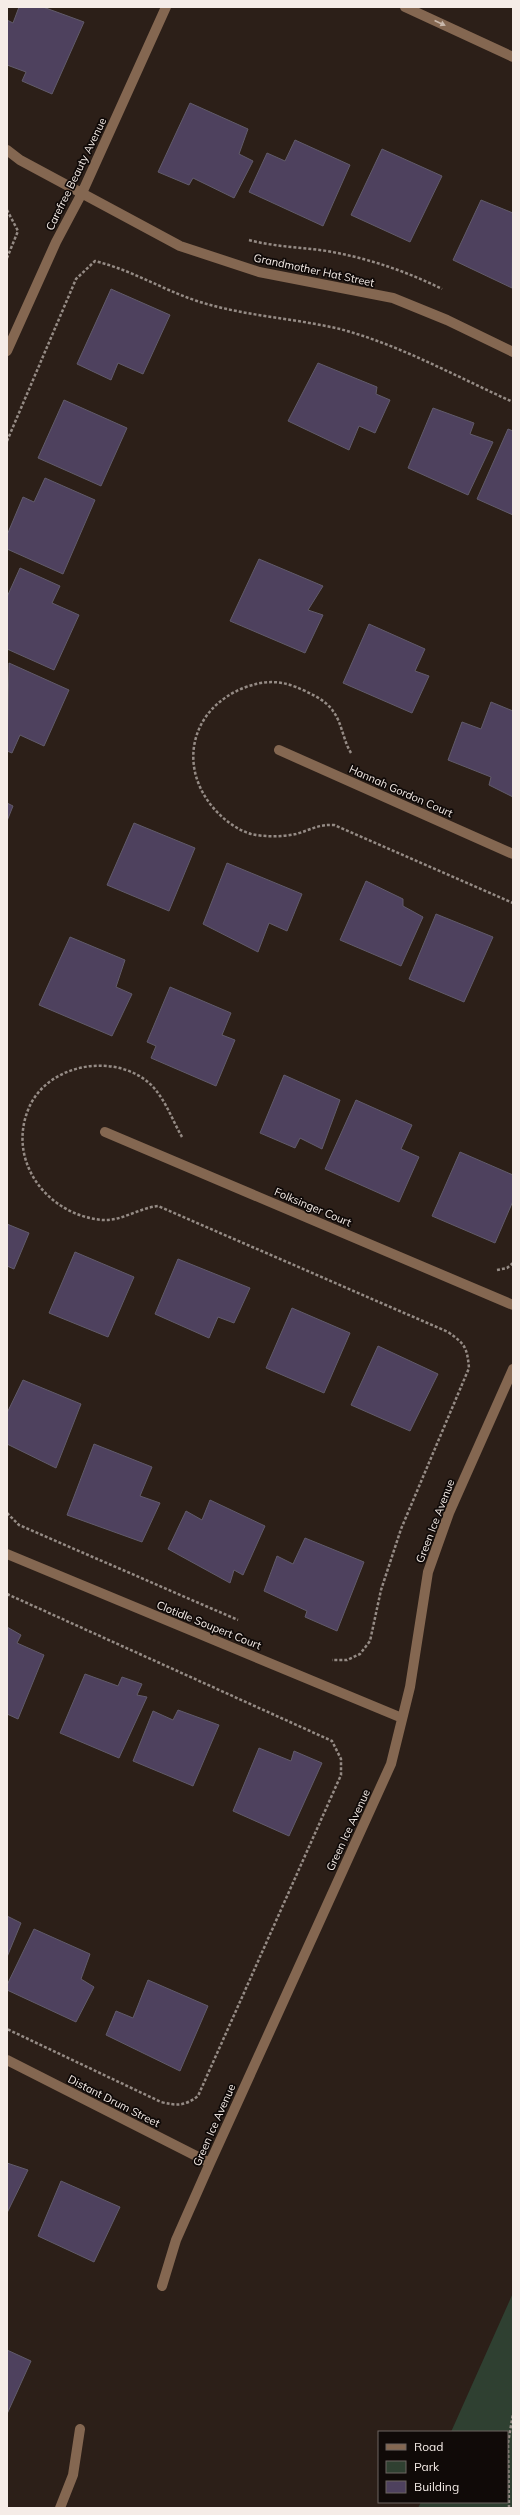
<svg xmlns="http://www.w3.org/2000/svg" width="520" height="2515" font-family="Mulish,sans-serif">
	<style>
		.green { fill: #2f4031 }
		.building { fill: #4e415e; stroke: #615b6a }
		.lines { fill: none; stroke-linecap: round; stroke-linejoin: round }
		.path { stroke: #958b85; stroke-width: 2.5; stroke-dasharray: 3 2; stroke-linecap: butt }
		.minor { stroke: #846751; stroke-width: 10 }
		.oneway { fill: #c8b7ab }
		.labels { text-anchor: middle; stroke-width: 3.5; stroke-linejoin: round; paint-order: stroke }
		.street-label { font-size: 11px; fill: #f5ece7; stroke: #100a08 }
	</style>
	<rect width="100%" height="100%" fill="#2c1f18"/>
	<!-- green -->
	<path class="green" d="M513,2293V2508H418L421,2502H507V2432H451Z"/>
	<!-- building -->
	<path class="building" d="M19,7H43L84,22L52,94L22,81L26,72L7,65V20L13,23Z
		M190,103L248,129L239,154L253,161L234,198L193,178L189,185L158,172Z
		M295,140L350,165L323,226L249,192L267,153L285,161Z
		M382,149L442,176L410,242L351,215Z
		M481,200L513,213L512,288L453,260Z
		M111,289L170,315L143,374L118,363L111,380L77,364Z
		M318,363L377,387L376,394L390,400L375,433L359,426L349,450L288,421Z
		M64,400L127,428L101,486L38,458Z
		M433,408L474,423L470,434L493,442L468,495L408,468Z
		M508,429L513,431V515L477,499Z
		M45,478L95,500L63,574L7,549V535L23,497L34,502Z
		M259,559L323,586L308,610L323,615L305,653L230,621Z
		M20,568L60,586L52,603L79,615L54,670L7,649V597Z
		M369,624L425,649L415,671L429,676L412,713L343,683Z
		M9,663L69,690L44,746L20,735L12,753L7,751Z
		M491,702L513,711V797L489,785L491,777L448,760L462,722L481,729Z
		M7,803L13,806L7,821Z
		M134,823L195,848L169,911L107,885Z
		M227,863L302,894L287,931L269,923L258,952L203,924Z
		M366,881L403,899V906L423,917L401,966L340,940Z
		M436,914L493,937L464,1002L409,979Z
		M70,937L125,960L116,987L132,994L112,1036L39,1005Z
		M170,987L231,1013L222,1035L235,1040L216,1086L151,1058L156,1046L147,1042Z
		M284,1075L340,1100L322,1149L300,1138L295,1148L260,1133Z
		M356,1100L412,1125L401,1149L419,1157L399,1202L325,1169Z
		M460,1152L513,1175V1201L495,1243L432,1216Z
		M7,1224L29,1233L14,1269L7,1266Z
		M75,1252L134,1277L108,1337L49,1313Z
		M178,1259L250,1288L234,1323L218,1317L209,1338L155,1314Z
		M292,1308L350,1333L324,1393L266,1368Z
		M378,1346L438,1374L410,1431L351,1405Z
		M23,1380L81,1404L56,1468L7,1444V1413Z
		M94,1444L152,1467L140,1496L160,1503L142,1542L67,1515Z
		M210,1500L265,1526L243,1575L234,1570L230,1583L168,1549L186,1511L202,1520Z
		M305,1538L364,1562L337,1631L305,1617L307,1611L264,1591L277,1556L293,1564Z
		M7,1627L21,1635L17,1643L44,1655L18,1719L7,1714Z
		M85,1674L118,1686L122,1677L142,1684L137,1695L147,1697L119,1758L60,1733Z
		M178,1710L219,1725L193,1786L133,1761L153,1711L173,1720Z
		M259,1748L291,1761L294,1751L322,1763L289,1836L233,1811Z
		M7,1916L21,1923L7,1957Z
		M34,1929L90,1954L81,1979L94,1987L76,2022L7,1990V1985Z
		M148,1980L208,2006L180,2071L106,2035L116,2011L133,2018Z
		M7,2163L28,2170L7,2213Z
		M61,2181L120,2207L94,2262L38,2236Z
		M7,2350L31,2361L7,2414Z"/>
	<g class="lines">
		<!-- path -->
		<path class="path" d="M7,210L18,231L7,258
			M249,240C275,247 301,247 327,251C367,258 406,271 442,289
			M7,441L76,279L95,261C134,271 161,289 197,301C243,316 293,318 340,329C400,345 457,377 513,402
			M351,753C343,740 342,723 333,711C326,700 308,692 296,687C278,680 263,681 246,687C189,708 176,770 218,813C227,822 238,830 251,834C264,837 282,837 296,834C310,830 319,824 334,825L513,903
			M182,1137C171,1118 163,1092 144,1079C107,1053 45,1066 28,1110C7,1163 49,1216 103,1220C122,1221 139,1208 158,1206L448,1332C465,1344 467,1347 469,1368L401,1529L381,1590L370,1641L360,1654L347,1660H332
			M497,1270L507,1268L513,1263
			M7,1513L19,1525L238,1620
			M7,1594L332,1741L341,1759V1775L198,2096C185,2106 177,2106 161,2102L7,2029
			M509,2508L508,2443L513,2414"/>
		<!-- minor -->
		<path class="minor" d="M405,7L513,57
			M7,150L20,160L180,246L259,272L393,298L447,320L513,352
			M7,351L56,242L82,193L166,7
			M279,750L513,854
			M105,1132L513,1305
			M7,1554L402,1718
			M7,2060L210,2163
			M162,2286L176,2240L210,2163L391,1764L410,1687L428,1572L449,1513L513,1369
			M60,2508L73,2475L80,2429"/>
	</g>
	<!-- one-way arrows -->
	<defs><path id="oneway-solid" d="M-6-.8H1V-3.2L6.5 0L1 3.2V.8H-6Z"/></defs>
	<use class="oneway" href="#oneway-solid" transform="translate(440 23) rotate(25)"/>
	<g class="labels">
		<!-- street labels -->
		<g class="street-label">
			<text transform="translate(76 174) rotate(-64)" y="4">Carefree Beauty Avenue</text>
			<text transform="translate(314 270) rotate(12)" y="4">Grandmother Hat Street</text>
			<text transform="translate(401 791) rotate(24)" y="4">Hannah Gordon Court</text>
			<text transform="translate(313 1207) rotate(23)" y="4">Folksinger Court</text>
			<text transform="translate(435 1521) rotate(-69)" y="4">Green Ice Avenue</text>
			<text transform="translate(209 1625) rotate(22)" y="4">Clotidle Soupert Court</text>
			<text transform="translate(348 1830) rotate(-65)" y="4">Green Ice Avenue</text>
			<text transform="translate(114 2101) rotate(27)" y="4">Distant Drum Street</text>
			<text transform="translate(214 2125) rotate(-66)" y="4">Green Ice Avenue</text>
		</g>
	</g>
	<!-- border -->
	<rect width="520" height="2515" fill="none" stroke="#f5ece7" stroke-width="16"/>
	<!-- legend -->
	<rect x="378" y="2431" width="130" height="72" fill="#100a08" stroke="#6c6461"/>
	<rect x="386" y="2444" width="20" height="6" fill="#846751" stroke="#6c6461"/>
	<text x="414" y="2451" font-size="12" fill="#f5ece7">Road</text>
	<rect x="386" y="2461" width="20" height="12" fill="#2f4031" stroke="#6c6461"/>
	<text x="414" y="2471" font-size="12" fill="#f5ece7">Park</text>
	<rect x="386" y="2481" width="20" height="12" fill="#4e415e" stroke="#6c6461"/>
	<text x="414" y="2491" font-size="12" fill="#f5ece7">Building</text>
</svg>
